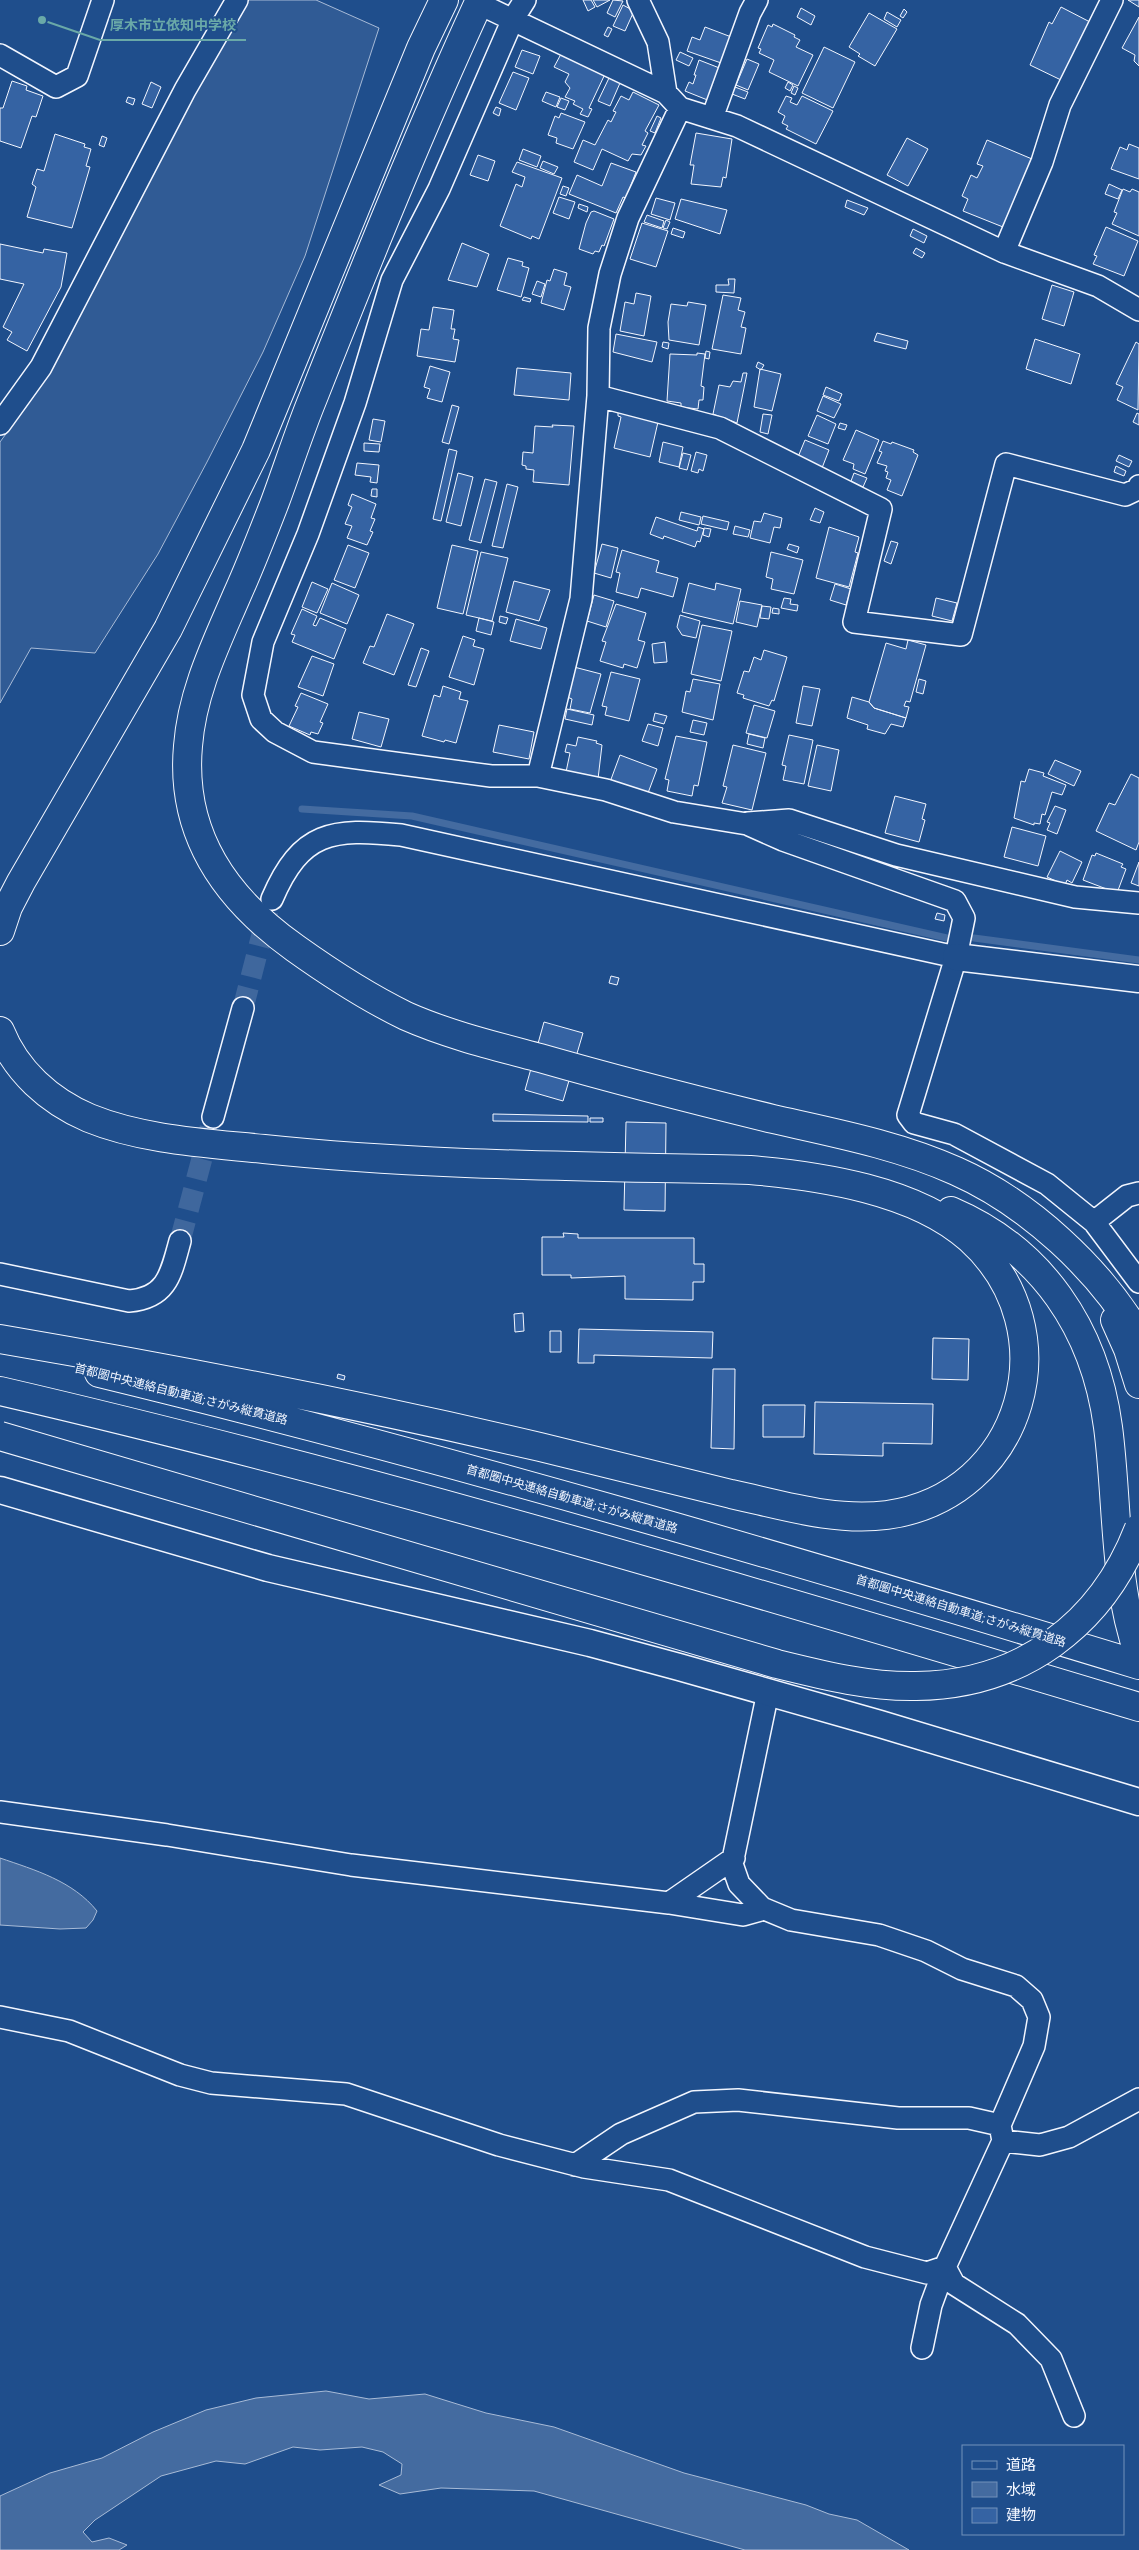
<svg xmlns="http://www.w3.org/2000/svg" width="1139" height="2550" font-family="Figtree,'Noto Sans JP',sans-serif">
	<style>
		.built { fill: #305b95; stroke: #a8bbd7 }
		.water { fill: #446ba0; stroke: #a8bbd7 }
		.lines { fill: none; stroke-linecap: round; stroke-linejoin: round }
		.stream { stroke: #446ba0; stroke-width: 7 }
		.building { fill: #3563a3; stroke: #f2f6ff }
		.minor-tunnel { stroke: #3f679d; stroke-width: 21; stroke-dasharray: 21 11; stroke-linecap: butt }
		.minor-casing { stroke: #f2f6ff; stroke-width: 24 }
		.tertiary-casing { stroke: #f2f6ff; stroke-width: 29 }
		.motorway-casing { stroke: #f2f6ff; stroke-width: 30 }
		.minor { stroke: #1f4e8c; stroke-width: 21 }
		.tertiary { stroke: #1f4e8c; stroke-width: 26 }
		.motorway { stroke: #1f4e8c; stroke-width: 28 }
		.motorway-bridge-casing { stroke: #f2f6ff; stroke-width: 30; stroke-linecap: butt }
		.motorway-bridge { stroke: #1f4e8c; stroke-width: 28 }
		.labels { text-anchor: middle; stroke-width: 4; stroke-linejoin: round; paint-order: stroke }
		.street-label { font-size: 12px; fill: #f2f6ff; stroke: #1f4e8c }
		.leader { fill: none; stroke: #6aa9a8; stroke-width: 2 }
		.callout-dot { fill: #6aa9a8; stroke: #1f4e8c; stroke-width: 2 }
		.callout-label { font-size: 14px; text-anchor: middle; font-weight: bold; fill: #6aa9a8; stroke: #1f4e8c; stroke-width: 4; stroke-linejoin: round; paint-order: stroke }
	</style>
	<rect width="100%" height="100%" fill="#1f4e8c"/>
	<!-- built -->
	<path class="built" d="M248,0H316L379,28L305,256L263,352L207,462L158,554L95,653L31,648L0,703V442L36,393L193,94Z"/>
	<!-- water -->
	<path class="water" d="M0,1858C35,1870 73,1881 97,1911L93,1920L86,1928L60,1929L0,1925Z
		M326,2391L369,2399L425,2394L486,2413L554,2427L684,2473L806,2505L829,2514L857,2520L909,2550H745L534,2491L441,2488L400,2494L379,2485L401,2475L402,2464L383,2452L362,2447L320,2450L293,2447L245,2464L216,2461L161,2476L95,2520L83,2532L92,2542L109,2538L127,2545L119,2550H0V2496L50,2473L102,2458L153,2432L206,2410L256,2398Z"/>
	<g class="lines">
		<!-- stream -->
		<path class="stream" d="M302,809L412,816L947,938
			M974,938L1139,960"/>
	</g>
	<!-- building -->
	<path class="building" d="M583,0H591L595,7L588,11Z
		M593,0H610L597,7Z
		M613,0L623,1L615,17L607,13Z
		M1128,0H1139V7Z
		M623,5L634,11L625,31L613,26Z
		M1061,7L1090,22L1061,80L1030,65L1049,22L1052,24Z
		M801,8L815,16L811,25L797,17Z
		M904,9L907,12L903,18L900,16Z
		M887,12L901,20L897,27L884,19Z
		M869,13L897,29L875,66L858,56L860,54L849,47Z
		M1139,17V66L1134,61L1135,55L1122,48Z
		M773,24L795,35L794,37L800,40L796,47L813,55L798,86L769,72L774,60L759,53L761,49L758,48L768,25L772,27Z
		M608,27L612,29L608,37L604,35Z
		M705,27L734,38L724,64L687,51L692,37L700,40Z
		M824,47L855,62L833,108L802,93Z
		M522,50L540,56L533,74L515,67Z
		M680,52L693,58L689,66L676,60Z
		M561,54L605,74L589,108L592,109L588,117L580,114L583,109L573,104L575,101L565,97L570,88L565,82L569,74L554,67Z
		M747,59L759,64L748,90L736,85Z
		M699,60L722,69L710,101L685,91L689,82L693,84L696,75H694Z
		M513,72L529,78L516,110L499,103Z
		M609,78L620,83L610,106L598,101Z
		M12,81L27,86L26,90L43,96L36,117L32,116L21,148L0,141V108H3Z
		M151,82L161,87L152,108L142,104Z
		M788,82L793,85L790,91L785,88Z
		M794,86L798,88L795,95L791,93Z
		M735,87L748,92L745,99L732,94Z
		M546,92L560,97L556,107L542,101Z
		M633,92L659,105L645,131L648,133L642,145L646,146L641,155L632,154L628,161L602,149L593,170L574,162L583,140L595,145L608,120L611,122L616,112L613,111L621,96L629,100Z
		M786,96L792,98L790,102L797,105L802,96L833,111L816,144L786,129L788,126L782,123L785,116L778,112Z
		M128,97L135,99L133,105L126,102Z
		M561,98L569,101L565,110L557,107Z
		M496,107L501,109L499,116L493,113Z
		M561,113L585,122L573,149L556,143L557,138L548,135L555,116L559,118Z
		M657,116L661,118L655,133L650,131Z
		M696,133L732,139L726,178L723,177L721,187L691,184L694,165H690Z
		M55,134L85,144L84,147L91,149L86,166L90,167L72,228L27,217L36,187L32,184L37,169L44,171Z
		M102,136L107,138L104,147L99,145Z
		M907,138L928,149L908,186L887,175Z
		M987,140L1032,159L1003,227L963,211L968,199L962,196L971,175L977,178L983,166L977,164Z
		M1129,144L1139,148V179L1111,169L1120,147L1127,150Z
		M523,149L541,156L537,167L519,160Z
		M478,155L495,161L488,181L470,175Z
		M543,161L558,167L554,174L540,168Z
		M517,162L562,178L539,239L532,236L531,239L500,226L516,184L522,187L525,177L512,172Z
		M611,163L636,172L626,198L623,197L616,213L569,194L577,175L602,186Z
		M1109,184L1122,190L1118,199L1105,194Z
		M563,186L569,188L566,196L560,194Z
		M1123,189L1130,192L1132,189L1139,192V236L1112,224L1117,213L1114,212Z
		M559,197L575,202L569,219L553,213Z
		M656,198L675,203L670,220L651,214Z
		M681,199L727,210L720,234L675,219Z
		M847,200L868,208L864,215L845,207Z
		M579,204L588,207L587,212L578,208Z
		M594,211L614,219L604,246L602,245L599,252L595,251L593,254L579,249L586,223L591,212Z
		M647,215L664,221L662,228L644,222Z
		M666,220L670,222L667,229L663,228Z
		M642,223L668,231L656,267L630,259Z
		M1106,227L1138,241L1124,276L1093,264L1097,256L1094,255Z
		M673,228L685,232L683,238L671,234Z
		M913,229L927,236L924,243L910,236Z
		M462,243L489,254L477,287L448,280Z
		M0,244L43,253L44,249L67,253L61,287L27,351L7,340L12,332L3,327L24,284L0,279Z
		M916,248L925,253L922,258L913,253Z
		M508,258L523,262L522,266L529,268L521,297L497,290Z
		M554,269L567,273L564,285L571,287L564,310L541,303L547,280L550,281Z
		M728,279H735L734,293L716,292V285H729Z
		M537,281L545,284L541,297L532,294Z
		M1052,285L1074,292L1064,326L1042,319Z
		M636,293L651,296L644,336L620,331L625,302L634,304Z
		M723,295L741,298L738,310L745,312L741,327L746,328L741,354L712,349Z
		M524,297L531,299L530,302L522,300Z
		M688,302L706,305L699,345L669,340L668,322L671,304L687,306Z
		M433,307L454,310L451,329H455L453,339L459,340L455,362L417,356L421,329L429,330Z
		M877,333L908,341L906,349L874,341Z
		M616,334L657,342L652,362L613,352Z
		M1035,339L1080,354L1071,384L1026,369Z
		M663,342L669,343L668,349L662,347Z
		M1136,342L1139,344L1138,410L1117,400L1123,387L1116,384Z
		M706,351L710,352L709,359L705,358Z
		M697,353L705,354L701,386L704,387L703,400H699L698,409L681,407V403L667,401L670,354L697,355Z
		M758,362L764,365L761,370L756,367Z
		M430,366L450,372L442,402L427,398L430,389L424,387Z
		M517,368L571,373L569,400L514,395Z
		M760,369L781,374L772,411L754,407Z
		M743,373H747L737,423L713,414L719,385L730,387L733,381L741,382Z
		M826,387L842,394L839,401L823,395Z
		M823,396L841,404L834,418L817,411Z
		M452,405L459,407L449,444L442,442Z
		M618,412L658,422L650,457L614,448L621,417L618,416Z
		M1137,413L1139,414V425L1133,422Z
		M763,414L772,415L768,434L760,432Z
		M817,415L836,424L828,444L808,436Z
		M373,419L385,421L381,442L369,440Z
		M840,423L847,425L845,430L838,428Z
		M552,425L574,426L569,485L533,482L534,470L526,469V466L522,465L523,452L533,453L535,426L553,427Z
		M856,430L879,440L865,474L853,469L854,464L843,460Z
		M805,440L829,450L822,468L798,457Z
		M883,441L891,444L892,442L914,450L913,452L918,455L902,496L887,490L891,480L886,478L888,472L885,471L887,466L877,463L882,452L879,451Z
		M663,442L683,447L679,467L659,462Z
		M364,443L380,444L379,452L364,451Z
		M449,449L457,451L441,521L433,519Z
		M696,452L707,455L703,471L699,469L698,473L691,471Z
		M683,453L691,455L687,470L679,468Z
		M1119,455L1132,461L1129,467L1116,461Z
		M357,463L379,465L377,483L370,482L371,477L355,475Z
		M1116,466L1126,471L1124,476L1114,472Z
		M458,473L473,477L461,526L446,522Z
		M854,473L867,478L863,487L851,481Z
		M485,479L497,482L481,543L469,540Z
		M507,484L518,487L503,548L492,546Z
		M372,489H377V497L371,496Z
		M352,494L376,504L371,518L375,519L370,531L373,532L367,545L347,538L352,526L345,524L352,507L348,505Z
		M815,508L824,512L820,523L810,520Z
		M681,512L701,517L699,525L679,520Z
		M764,513L782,518L780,528L774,527L770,543L750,538L754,521L761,522Z
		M703,516L729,522L727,530L701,524Z
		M656,517L697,531L698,527L704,529L700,542L697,541L695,547L664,536L663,539L650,534Z
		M735,526L750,530L748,537L733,534Z
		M829,527L859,537L855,552L858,553L849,587L816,578Z
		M704,528L711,529L709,537L703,535Z
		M891,541L898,543L891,564L884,561Z
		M602,544L618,548L611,578L594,573Z
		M789,544L799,547L797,553L787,549Z
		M348,545L369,553L355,588L334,580Z
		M452,545L478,551L463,614L437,608Z
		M622,550L659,561L656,572L678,578L673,597L641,588L638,598L616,592L620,573L616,572Z
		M481,552L508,558L492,621L466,615Z
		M771,552L803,560L794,594L771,589L773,579L766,577Z
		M514,581L550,590L539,621L506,612Z
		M312,582L328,589L317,613L302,607Z
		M332,583L359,595L347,624L320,613Z
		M689,583L715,590L716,583L741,589L733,624L682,612Z
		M835,584L851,589L846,605L830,600Z
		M594,595L614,601L606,627L587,621Z
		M784,598L791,599L790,604L798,605L797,611L781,608Z
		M936,598L957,603L952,621L932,616Z
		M740,601L762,605L757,627L736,622Z
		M616,604L646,613L638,640L645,642L637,668L624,664L623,668L600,661L606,642L602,641Z
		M762,606L771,607L769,619L760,618Z
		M773,608L779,609V614L772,613Z
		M302,609L317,616L313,625L316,626L320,618L346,629L334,659L292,642L295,635L291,634Z
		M387,614L414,624L394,675L363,663L370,646L374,647Z
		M680,615L700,621L696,638L682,635L677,627Z
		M500,616L508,618L506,624L499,622Z
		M479,618L494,622L491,635L476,631Z
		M516,619L547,628L541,649L510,641Z
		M702,625L732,631L721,681L691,674Z
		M463,636L475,640L473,646L484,649L474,685L449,677Z
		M908,640L926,645L910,702L906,701L904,706L909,707L906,718L874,708L869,702L886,643L906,649Z
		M665,642L667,662L654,663L652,644Z
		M421,648L429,651L416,687L408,685Z
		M764,650L787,657L774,701L772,700L769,706L743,698L744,695L737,693L744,671L749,672L754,657L761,660Z
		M312,656L334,664L323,696L298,687Z
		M574,667L601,674L590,713L570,709L572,699L565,696Z
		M611,672L640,679L629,721L605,715L607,707L602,706Z
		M693,679L720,684L713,720L682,712L686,691L690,692Z
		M919,679L926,681L923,694L916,692Z
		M443,686L461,692L459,699L468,701L456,743L445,740L444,742L422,736L434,695L440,697Z
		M803,686L820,689L812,726L796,723Z
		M301,693L328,704L320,722L323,723L318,734L311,732L310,735L289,726L298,707L295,706Z
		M852,697L869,702L874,708L906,718L903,727L891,724L885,734L867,729L868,725L847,718Z
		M754,705L775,711L767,738L746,733Z
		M567,709L594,715L592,725L565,719Z
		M359,712L389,719L381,747L352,739Z
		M655,713L667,716L664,724L653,721Z
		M693,720L707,723L704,735L690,732Z
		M648,724L663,728L658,746L642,741Z
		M499,725L534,732L529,759L493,752Z
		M749,734L765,738L763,748L747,744Z
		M789,735L813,740L804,784L783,780L786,766L782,765Z
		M676,736L707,742L698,786L694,785L692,796L667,791L669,780L665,779Z
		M578,737L597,741L596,743L602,745L598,779L566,772L570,753L565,752L567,744L576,746Z
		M733,745L766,753L752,810L722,803L727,787L723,786Z
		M817,745L839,750L831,791L808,786Z
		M620,755L657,769L648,793L610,782Z
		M1055,760L1081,771L1074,786L1048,774Z
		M1029,769L1044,773L1043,776L1066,785L1062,795L1052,792L1045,815L1042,814L1040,824L1034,823V825L1014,818L1021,781L1025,782Z
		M1131,774L1139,778V842L1136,850L1096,831L1109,803L1115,805Z
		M895,796L926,804L922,819L925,820L919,842L885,833Z
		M1055,806L1066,810L1057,834L1047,830L1050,823L1047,822Z
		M1012,827L1046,836L1038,866L1004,857Z
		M1060,851L1082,862L1072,883L1067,880L1065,885L1047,877Z
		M1096,853L1123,864L1121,867L1126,869L1117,893L1083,880L1092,855L1095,856Z
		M1139,862V886L1131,883Z
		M937,913L945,915L944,921L935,919Z
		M611,976L619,978L617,985L609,983Z
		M544,1022L583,1033L563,1101L525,1090Z
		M493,1114L588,1116V1122L493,1121Z
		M590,1118H603V1122H590Z
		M626,1122L666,1123L665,1211L624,1210Z
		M563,1233L578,1234V1238H694V1264H704V1282H693V1300L625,1299V1276L571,1278V1275H542V1237H564Z
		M523,1313L524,1331L515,1332L514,1314Z
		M579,1329L713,1332L712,1358L594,1355V1363H578Z
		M550,1331H561V1352H550Z
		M933,1338L969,1339L968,1380L932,1379Z
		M713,1369H735L734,1449L711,1448Z
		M338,1374L345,1376L344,1380L337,1378Z
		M815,1402L933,1404L932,1444L883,1443V1456L814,1454Z
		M763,1405H805L804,1437H763Z"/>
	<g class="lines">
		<!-- minor-tunnel -->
		<path class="minor-tunnel" d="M243,1008L268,911
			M180,1241L213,1117"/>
		<defs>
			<path id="minor" d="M525,0L513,19L439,189L392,280L355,403L308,534L263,642L253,695L261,719L275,732L313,752L491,776H538L606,790L674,812L747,824L783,840L955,901L964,918L956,957L908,1115L914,1123L954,1134L1047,1184L1094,1222L1139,1282
				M638,0L658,42L666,93
				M490,9L666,93L680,108L737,126L1004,252L1098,286L1139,310
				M0,55L56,87L77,76L103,0
				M712,118L750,13L757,0
				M1004,252L1042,162L1060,105L1112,0
				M598,396L720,428L881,509L854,622L961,635L1006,464L1125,495L1138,489L1139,486
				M0,424L41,367L185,90L237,0
				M538,776L581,599L598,396L599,328L610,274L628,218L680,108
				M748,823L789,820L896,855L1075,897L1139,903
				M272,899C301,831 332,828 401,835L956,957
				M213,1117L243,1008
				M1094,1222L1127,1196L1139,1193
				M0,1274L129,1301C167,1298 171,1274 180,1241
				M768,1692L732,1864L739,1884L762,1908L791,1920L879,1935L926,1951L962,1969L1016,1986L1032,2000L1039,2017L1034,2046L1000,2125L1003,2141
				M0,1812L167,1835L351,1865L669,1903L743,1915L764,1909
				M669,1903L734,1858
				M0,2017L69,2031L180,2075L211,2083L346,2094L499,2145L584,2167L669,2180L865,2257L927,2273L945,2267L1003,2141L1040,2145L1069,2137L1139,2099
				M575,2165L621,2134L694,2102L738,2100L898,2118H969L1000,2125
				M945,2267L954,2284L1017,2324L1051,2359L1074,2416
				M922,2348L931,2305L945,2267"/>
			<path id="tertiary" d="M956,957L1139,979
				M0,1490L268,1568L590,1643L679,1667L880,1724L1139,1802"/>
			<path id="motorway" d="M480,0C420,130 366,264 313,398C299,432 288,467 275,502C263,533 251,564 237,595C216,644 192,692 188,746C180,835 226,899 295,948C330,973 367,997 406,1016C449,1035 495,1046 540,1058C617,1080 695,1100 773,1119C835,1133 898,1145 956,1171C1028,1203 1100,1269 1139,1337
				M0,931L8,907L21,882L168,629L256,450L421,48L444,0
				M0,1031C16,1071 49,1101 89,1118C143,1140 206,1143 264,1149C425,1166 588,1166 750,1170C820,1176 916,1190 970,1239C1071,1330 1024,1496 887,1515C835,1522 782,1505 731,1494C668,1479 604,1463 540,1447C361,1405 181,1370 0,1339
				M951,1211C1042,1250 1095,1329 1108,1427C1118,1502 1113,1582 1139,1655
				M1115,1320L1128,1349L1139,1384
				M99,1373C449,1458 794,1560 1139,1665
				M0,1391C384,1480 762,1594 1139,1707"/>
		</defs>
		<!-- minor casing -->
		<use href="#minor" class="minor-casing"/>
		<!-- tertiary casing -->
		<use href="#tertiary" class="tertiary-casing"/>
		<!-- motorway casing -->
		<use href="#motorway" class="motorway-casing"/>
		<!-- minor -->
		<use href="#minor" class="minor"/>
		<!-- tertiary -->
		<use href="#tertiary" class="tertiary"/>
		<!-- motorway -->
		<use href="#motorway" class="motorway"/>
		<defs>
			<path id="motorway-bridge" d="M0,1436L777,1664C822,1675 869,1687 916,1686C1021,1685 1102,1625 1139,1528"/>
		</defs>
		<!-- motorway-bridge casing -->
		<use href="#motorway-bridge" class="motorway-bridge-casing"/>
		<!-- motorway-bridge -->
		<use href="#motorway-bridge" class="motorway-bridge"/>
	</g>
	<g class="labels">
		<!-- street labels -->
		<g class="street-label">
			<text transform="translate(181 1394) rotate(14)" y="4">首都圏中央連絡自動車道;さがみ縦貫道路</text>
			<text transform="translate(572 1499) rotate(16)" y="4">首都圏中央連絡自動車道;さがみ縦貫道路</text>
			<text transform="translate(961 1611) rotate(17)" y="4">首都圏中央連絡自動車道;さがみ縦貫道路</text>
		</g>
	</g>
	<!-- callouts -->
	<path class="leader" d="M42 20L100 40H246"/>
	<circle class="callout-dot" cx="42" cy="20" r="5"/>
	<g class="callout-label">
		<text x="173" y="30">厚木市立依知中学校</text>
	</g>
	<!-- legend -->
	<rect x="962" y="2445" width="162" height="90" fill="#1f4e8c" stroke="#7391ba"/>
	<rect x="972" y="2461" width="25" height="8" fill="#1f4e8c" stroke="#7391ba"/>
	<text x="1006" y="2470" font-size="15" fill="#f2f6ff">道路</text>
	<rect x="972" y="2482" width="25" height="15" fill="#446ba0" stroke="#7391ba"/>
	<text x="1006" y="2495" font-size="15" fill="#f2f6ff">水域</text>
	<rect x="972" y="2508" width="25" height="15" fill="#3563a3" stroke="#7391ba"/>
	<text x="1006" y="2520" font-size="15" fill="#f2f6ff">建物</text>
</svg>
